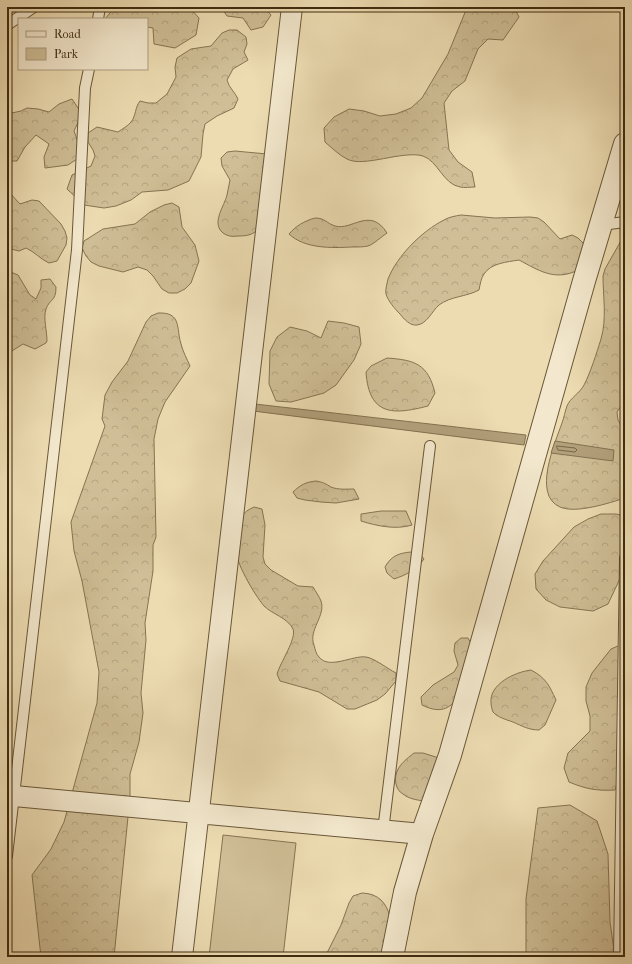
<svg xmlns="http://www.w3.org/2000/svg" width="632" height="964" font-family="'IM FELL French Canon',serif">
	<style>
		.forest { fill: url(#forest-crowns); stroke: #867452 }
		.park { fill: #cfbe96; stroke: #867452 }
		.water { fill: #b2a07b; stroke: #847150 }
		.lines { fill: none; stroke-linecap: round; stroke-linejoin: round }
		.shore { stroke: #786645; stroke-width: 1 }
		.service-casing { stroke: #6a5738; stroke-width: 12 }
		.minor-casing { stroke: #6a5738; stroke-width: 22 }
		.tertiary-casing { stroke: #6a5738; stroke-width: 24 }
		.service { stroke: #f3e8cd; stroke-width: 10 }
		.minor { stroke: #f3e8cd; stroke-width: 20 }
		.tertiary { stroke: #f3e8cd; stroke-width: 22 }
	</style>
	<defs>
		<pattern id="forest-crowns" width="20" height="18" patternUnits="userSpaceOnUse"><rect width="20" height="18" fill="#cfbe96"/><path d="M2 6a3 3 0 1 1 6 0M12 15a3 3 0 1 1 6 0" fill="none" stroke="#b3a380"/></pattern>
	</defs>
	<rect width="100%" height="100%" fill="#eddcb2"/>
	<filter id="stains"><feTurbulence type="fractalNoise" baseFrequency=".005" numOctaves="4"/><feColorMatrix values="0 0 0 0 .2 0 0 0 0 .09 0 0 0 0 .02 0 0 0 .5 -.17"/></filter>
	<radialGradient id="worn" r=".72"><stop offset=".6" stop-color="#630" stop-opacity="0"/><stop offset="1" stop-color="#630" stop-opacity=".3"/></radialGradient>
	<!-- forest -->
	<path class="forest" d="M115,7H189L199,18L196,35L175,48L154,44L153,28L147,27V19H105Z
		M219,7H264L271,15L263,27L251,30L243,18L227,16L223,10Z
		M472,7H514L519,17L503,40L488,39L478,49L465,81L452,91L444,103L449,150L458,162L472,172L475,187C470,187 465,188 460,187C443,184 438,161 423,156C403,150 363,168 347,159C339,155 332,148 325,142L324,128L334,117L349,109L364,111L380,116L396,114L411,108L422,98L448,54L466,10Z
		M229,30H237L246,37L247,44L244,52L248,60L233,69L227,80C229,88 235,92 238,99L234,108L217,116L205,124L203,134L201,157L189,181L168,190L142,192L131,200L116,206L104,208L84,205L67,189L72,175L91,166L95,156L93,150L88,142V133L97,127L118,132C122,129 128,126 131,122C136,116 135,107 140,101L148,103H156L167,94L176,77L175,67L177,58L191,49L211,46L222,33Z
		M72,99L82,114L74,131L78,142L80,157L68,165L45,168L44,157L49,144L36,135L25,147L17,161H7V114L21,111L27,108L38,109L49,112L59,104Z
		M235,151L267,154L260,227C254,235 247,236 238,236C232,237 227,236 223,233C211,223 224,207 227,195C228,190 229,185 230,180L222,166L221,158L227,152Z
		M7,190L20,204L32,200L39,201L61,224L65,231L67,238L66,245L57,261L49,263C40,259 35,252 26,248L19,251L7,248Z
		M172,203L179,207L182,227L195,245L199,261L191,283L185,289L177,293H169L162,289L153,276L147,270L138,267L123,272L99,266L91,262L86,256L82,248L84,241L103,229L135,224L150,212L164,205Z
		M461,215L495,218L530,217L538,218L544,222L560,239L572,235L578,238L584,244L576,271C554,281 538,270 519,260C507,262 491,263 484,274C481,278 480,285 479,290C466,297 451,296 439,305C432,311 427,324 417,325C410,326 404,319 400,314C395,309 388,301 386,294C385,290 387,284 388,279C397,256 422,231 444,220C449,217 455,216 461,215Z
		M315,218C325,218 326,223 335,226C352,231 370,206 387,233C381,237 374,244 368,246C364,247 357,247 352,247C332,248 305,249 289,234C296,226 304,221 315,218Z
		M622,239L620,250L625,252V400L617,412L618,420L625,431V498C609,503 576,514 560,507C532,495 555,443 562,423C564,418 565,411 567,406C570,398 580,393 584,385C590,374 597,352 601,339C607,319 603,296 603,276L605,269Z
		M8,271L18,275L30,295L36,299L41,288V280L50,279L56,287C56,302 50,298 46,309C43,318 47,331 47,341L46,343L35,349L23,344L7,354V272Z
		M158,313C182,312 176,328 181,344C183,352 187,359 190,366L165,402L158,419L154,439L156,537L153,545V571L145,623L146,640L141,693L143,713L139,742L130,774V797L114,957H41L32,875L51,849L64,822L97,703L99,672L82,581L74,551L71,522L105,426L102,419L105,395L112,382L128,361L146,322L151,316Z
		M328,321L344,323L359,327L361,344L354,360L336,385L324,393L291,402L276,401L269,384L270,351L277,337L290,327L307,331L321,338Z
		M387,358C415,360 428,364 435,393L428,406C393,415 369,416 366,372L371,366Z
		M316,481C323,482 326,484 331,487C338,490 347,489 354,489L359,499L336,503L321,502L305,500L297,498L293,492C300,485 306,482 316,481Z
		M254,507L262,509L265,525L263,557L265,564L271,570L298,586L313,587C316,592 319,596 321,601C326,616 308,630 314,645C315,649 316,654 319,657C329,670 353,655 366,657C374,658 388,669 396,673V681L385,694L377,700L355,709H347L319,692L280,681L277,674C280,663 297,638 293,629C288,618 272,614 264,606C254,594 235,562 235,546C235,541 237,535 238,530C241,517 241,513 254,507Z
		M381,511H406L412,525C396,530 377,526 361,521V514Z
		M601,514H616L625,516V568L608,604L593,611L560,607L546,600L536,589L535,574L543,561L574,527L588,519Z
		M411,552L419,553L424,559C416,570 406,575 394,579L387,573L385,567C391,556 399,553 411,552Z
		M461,638H468L472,645L457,698C448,712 436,712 422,705L421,697L433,685L454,672L458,665L454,651L455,643Z
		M625,643L620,774L615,790C596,791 586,789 569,782L564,768L568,753L590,731V716L586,701V687L592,673L611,649Z
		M531,670C546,678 549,685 556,700L545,725L539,730C529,730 522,726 513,722C507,720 497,717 493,712C492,710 491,705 491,703C489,684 515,672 531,670Z
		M414,753H423L439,758L424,801C417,800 409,799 403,794C399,792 397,788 396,784C393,769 404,761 414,753Z
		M570,805L597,821L608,854L610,922L615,957H526V899L538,808Z
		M362,893C396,894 392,933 393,957H325L341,925L349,903L353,896Z"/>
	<!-- park -->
	<path class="park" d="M223,835L296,843L283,957H209Z"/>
	<!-- water -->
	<path class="water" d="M255,404L526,435L524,445L253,411Z
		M555,441L614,450L613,461L551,453Z"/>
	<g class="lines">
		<!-- shore -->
		<path class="shore" d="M557,446L575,448L577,450L575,452L558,450L557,448Z"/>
		<defs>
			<path id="service" d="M98,19L100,7
				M7,25L34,7
				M601,225L625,222
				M383,831L430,446
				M7,856L77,250L85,88L89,69
				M619,957L625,558"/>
			<path id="minor" d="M14,796L422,834
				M182,957L292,7"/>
			<path id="tertiary" d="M392,957L405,892L422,834L450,755L584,281L625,144"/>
		</defs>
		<!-- service casing -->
		<use href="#service" class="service-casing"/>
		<!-- minor casing -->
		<use href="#minor" class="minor-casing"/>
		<!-- tertiary casing -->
		<use href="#tertiary" class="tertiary-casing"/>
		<!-- service -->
		<use href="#service" class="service"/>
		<!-- minor -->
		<use href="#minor" class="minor"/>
		<!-- tertiary -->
		<use href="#tertiary" class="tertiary"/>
	</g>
	<!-- margin -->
	<rect width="632" height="964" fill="none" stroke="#eddcb2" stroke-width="24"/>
	<rect x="8" y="8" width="616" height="948" fill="none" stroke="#3e2b0f" stroke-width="2"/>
	<rect x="12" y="12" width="608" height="940" fill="none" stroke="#3e2b0f"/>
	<!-- legend -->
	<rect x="18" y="18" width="130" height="52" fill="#f3e8cd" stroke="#ab9c81"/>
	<rect x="26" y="31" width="20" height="6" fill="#f3e8cd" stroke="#ab9c81"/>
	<text x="54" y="38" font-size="12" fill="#3e2b0f">Road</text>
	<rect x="26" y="48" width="20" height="12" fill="#cfbe96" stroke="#ab9c81"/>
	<text x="54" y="58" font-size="12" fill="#3e2b0f">Park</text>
	<rect width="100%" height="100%" filter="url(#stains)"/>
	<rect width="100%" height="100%" fill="url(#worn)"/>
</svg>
